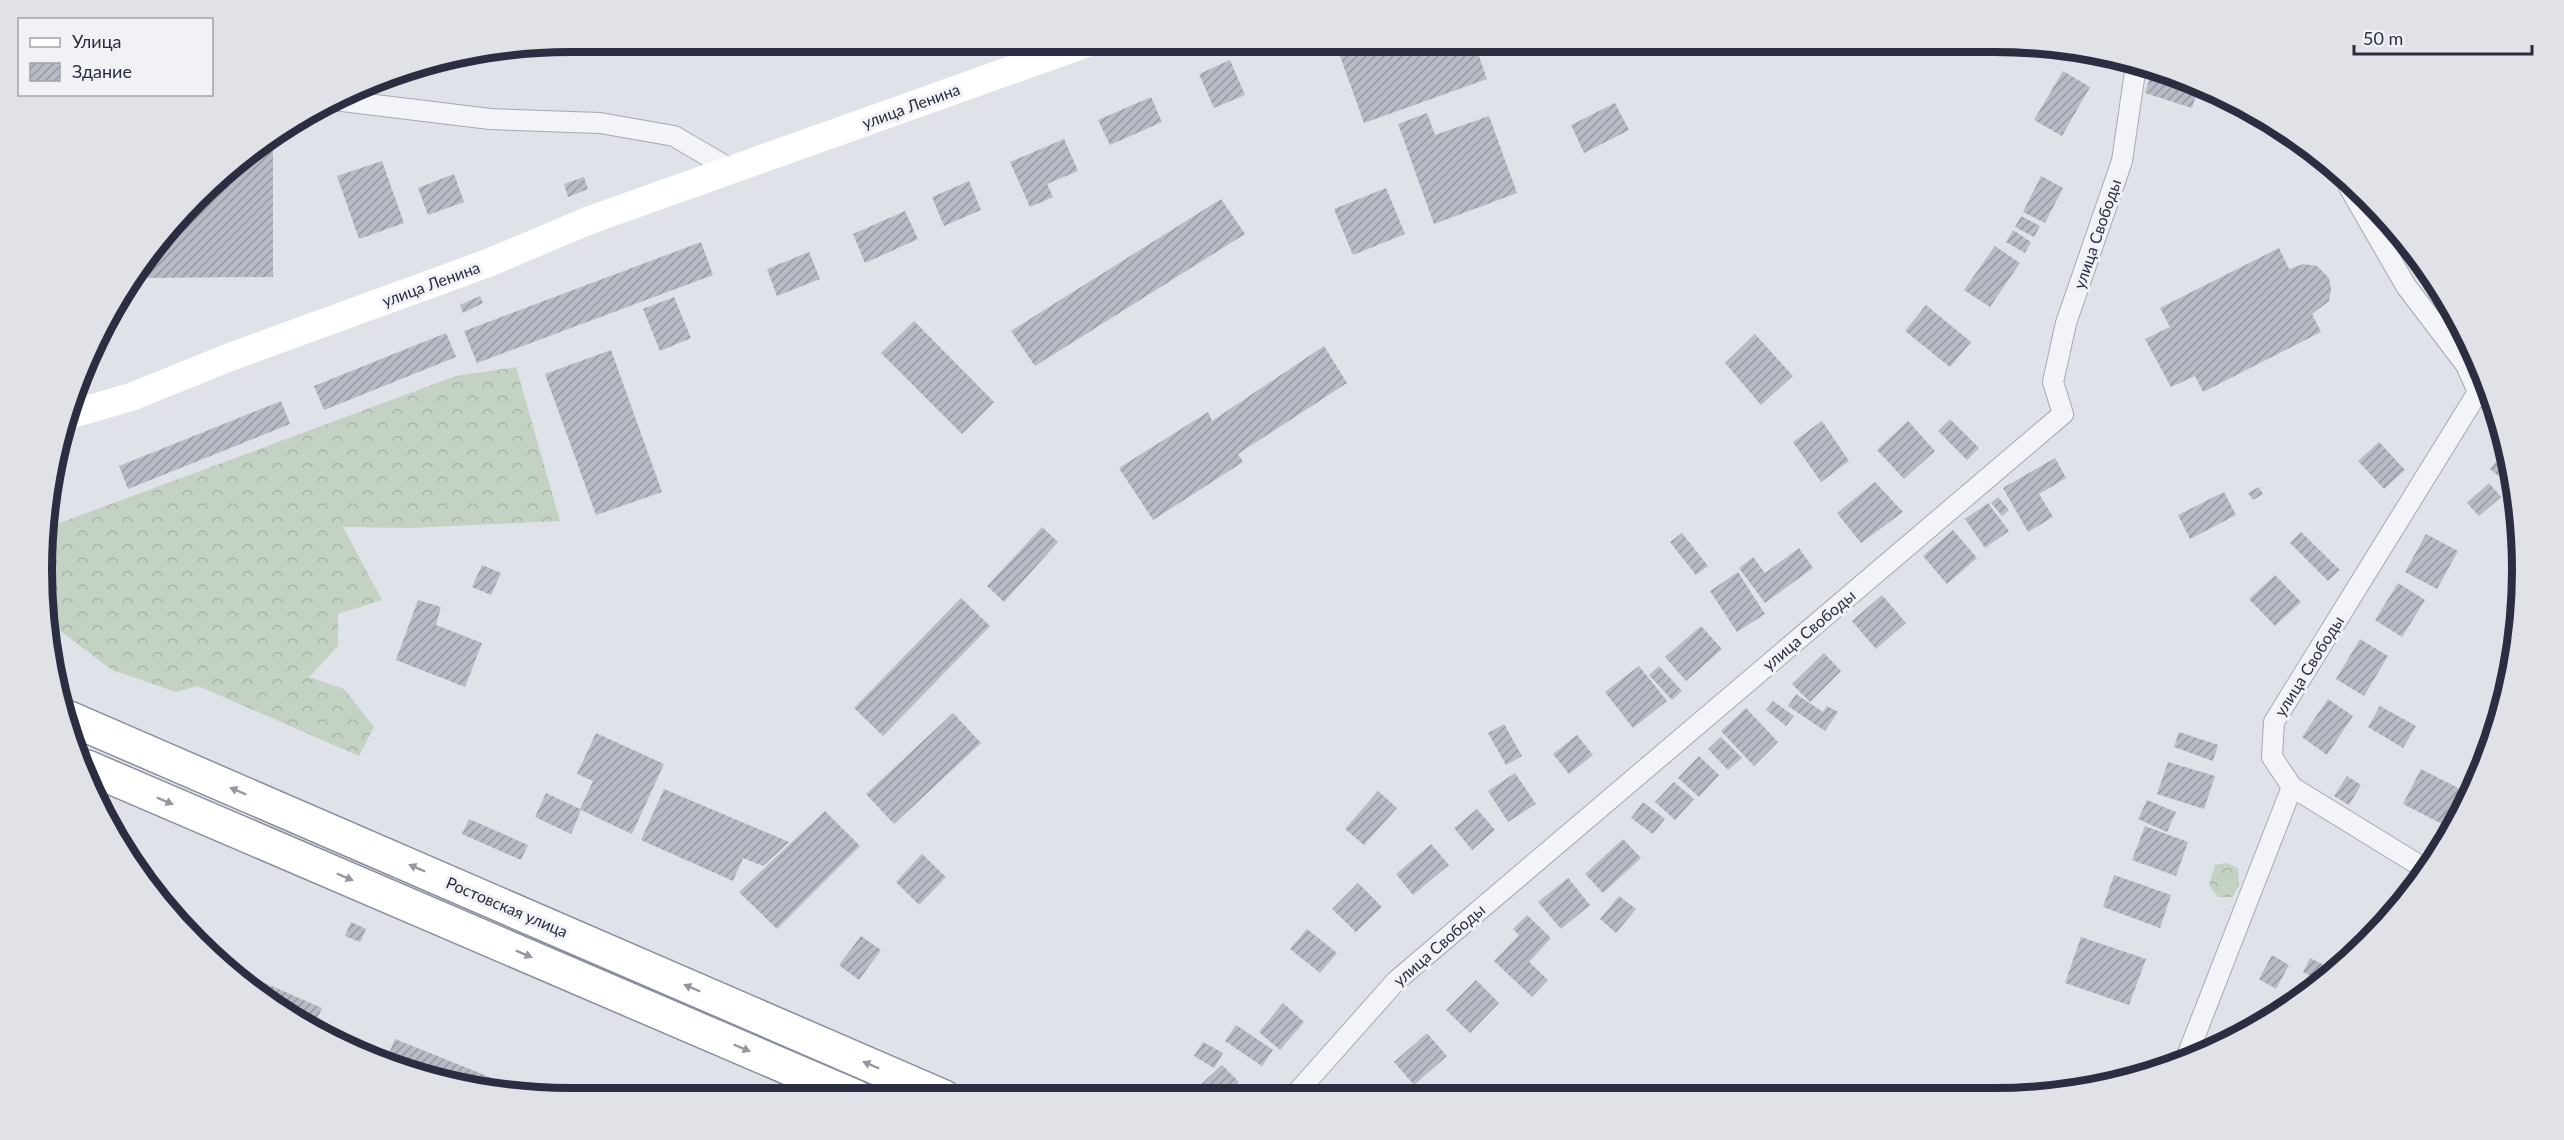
<svg xmlns="http://www.w3.org/2000/svg" width="2564" height="1140" font-family="Lato,sans-serif">
	<style>
		.forest { fill: url(#forest-crowns) }
		.building { fill: url(#building-hatch) }
		.lines { fill: none; stroke-linecap: round; stroke-linejoin: round }
		.street-casing { stroke: #a6a8b3; stroke-width: 22 }
		.highway-casing { stroke: #888d9f; stroke-width: 36 }
		.street { stroke: #f3f4f7; stroke-width: 20 }
		.secondary { stroke: #fff; stroke-width: 28 }
		.highway { stroke: #fff; stroke-width: 33 }
		.oneway { fill: #9496a0 }
		.labels { text-anchor: middle; stroke-width: 6; stroke-linejoin: round; paint-order: stroke }
		.street-label { font-size: 16px; fill: #2a2e40; stroke: #f0f2f6 }
		.rim { fill: none; stroke: #2a2e40; stroke-width: 8 }
	</style>
	<defs>
		<pattern id="forest-crowns" width="20" height="18" patternUnits="userSpaceOnUse" patternTransform="scale(1.5)"><rect width="20" height="18" fill="#c3d2c2"/><path d="M2 6a3 3 0 1 1 6 0M12 15a3 3 0 1 1 6 0" fill="none" stroke="#a8b5a8"/></pattern>
		<pattern id="building-hatch" width="6" height="6" patternUnits="userSpaceOnUse" patternTransform="scale(1.5)"><rect width="6" height="6" fill="#b8bbc5"/><path d="M-1 1l2-2M0 6l6-6M5 7l2-2" fill="none" stroke="#9698a1"/></pattern>
	</defs>
	<rect width="100%" height="100%" fill="#e0e2e9"/>
	<!-- forest -->
	<path class="forest" d="M516,367L560,521L411,528L343,527L382,600L338,614V646L309,677L344,689L374,727L359,756L198,686L176,692L112,670L59,630L48,628L42,570L46,528L456,376Z
		M2227,863L2238,868L2239,884L2233,897H2218L2209,885L2215,865Z"/>
	<!-- building -->
	<path class="building" d="M1335,42H1474L1487,79L1364,123Z
		M1230,60L1245,95L1214,108L1199,74Z
		M2153,68L2164,70L2199,86L2192,108L2145,93Z
		M2063,71L2090,87L2062,136L2034,120Z
		M1151,97L1162,122L1110,145L1098,120Z
		M1615,103L1629,130L1584,153L1571,125Z
		M1427,113L1435,135L1489,116L1517,193L1434,224L1398,124Z
		M273,137V277L136,278L222,173Z
		M1064,139L1078,171L1047,184L1053,197L1030,207L1010,162Z
		M382,161L404,223L359,239L337,176Z
		M454,174L464,202L428,215L418,188Z
		M2041,176L2063,188L2045,223L2023,212Z
		M584,177L588,189L568,197L564,184Z
		M969,181L981,210L944,226L932,197Z
		M1386,188L1405,234L1353,255L1334,209Z
		M1221,199L1245,234L1035,366L1011,331Z
		M905,211L918,239L865,263L853,234Z
		M2021,216L2040,226L2034,237L2015,227Z
		M2013,230L2031,242L2025,253L2006,242Z
		M701,242L713,275L477,363L464,331Z
		M1995,246L2020,263L1990,307L1964,290Z
		M2279,248L2289,269L2303,264L2317,266L2329,278L2331,289L2329,301L2312,314L2321,332L2203,392L2195,376L2171,387L2145,339L2170,327L2160,308Z
		M809,252L820,279L777,296L767,269Z
		M480,296L483,303L463,313L460,305Z
		M674,297L691,338L660,351L643,309Z
		M1926,305L1971,342L1950,367L1905,331Z
		M914,321L994,402L962,434L881,353Z
		M446,333L456,357L324,410L314,386Z
		M1755,334L1793,376L1761,405L1725,363Z
		M1324,346L1347,383L1238,454L1243,462L1153,520L1119,468L1208,412L1212,421Z
		M611,350L662,492L596,515L545,374Z
		M281,401L290,424L128,489L119,466Z
		M1950,419L1979,448L1967,460L1938,431Z
		M1822,421L1849,461L1821,482L1793,442Z
		M1908,421L1935,451L1904,479L1877,450Z
		M2379,442L2405,470L2384,489L2358,461Z
		M2506,448L2513,488L2490,469Z
		M2055,458L2066,478L2039,494L2053,517L2028,532L2003,488Z
		M1875,482L1903,512L1861,543L1837,513Z
		M2489,483L2501,497L2479,516L2467,503Z
		M2259,487L2263,494L2253,500L2248,493Z
		M2224,492L2236,515L2190,539L2178,515Z
		M1998,497L2009,510L2002,516L1991,503Z
		M1988,503L2009,531L1985,548L1965,519Z
		M1042,527L1058,542L1004,602L987,586Z
		M1953,530L1977,558L1947,584L1923,556Z
		M2301,532L2340,570L2328,581L2290,543Z
		M1682,533L1708,566L1696,575L1670,542Z
		M2426,534L2458,551L2437,589L2405,572Z
		M1799,548L1813,568L1765,603L1739,568L1753,557L1765,573Z
		M482,565L501,573L491,595L472,587Z
		M1738,572L1765,614L1737,632L1710,591Z
		M2275,575L2301,602L2275,626L2249,599Z
		M2398,583L2425,600L2402,637L2375,620Z
		M1882,595L1906,623L1876,649L1852,621Z
		M961,598L990,626L883,736L854,708Z
		M418,600L441,607L436,625L482,643L465,687L396,660Z
		M1701,626L1722,649L1686,681L1665,657Z
		M2360,639L2388,656L2364,696L2336,679Z
		M1824,653L1841,671L1810,702L1792,684Z
		M1639,666L1667,701L1633,728L1605,692Z
		M1659,666L1682,691L1672,700L1649,675Z
		M1796,694L1823,712L1827,706L1838,712L1825,731L1788,706Z
		M2328,699L2353,716L2327,755L2302,737Z
		M1773,701L1794,716L1786,726L1766,710Z
		M2380,706L2416,726L2403,748L2368,727Z
		M1746,708L1778,742L1754,766L1721,731Z
		M953,713L981,743L894,824L866,794Z
		M1504,724L1522,756L1506,765L1488,733Z
		M2179,732L2218,745L2213,761L2174,747Z
		M596,733L664,764L632,834L581,810L571,834L535,817L546,793L580,809L593,781L577,774Z
		M1577,735L1593,755L1569,774L1553,754Z
		M1721,737L1742,758L1728,770L1708,749Z
		M1699,756L1719,775L1699,797L1678,778Z
		M2168,762L2215,776L2204,809L2157,794Z
		M2421,769L2468,793L2450,828L2403,804Z
		M1515,773L1536,804L1508,822L1488,791Z
		M2347,776L2361,785L2349,805L2334,796Z
		M1674,782L1694,799L1675,820L1655,802Z
		M664,789L789,842L763,866L743,858L733,881L641,840Z
		M1378,791L1397,808L1364,845L1345,829Z
		M2147,800L2176,812L2167,832L2138,819Z
		M1643,802L1665,819L1653,834L1631,818Z
		M1477,809L1495,830L1472,850L1454,828Z
		M825,811L860,846L777,929L739,892Z
		M469,819L528,845L521,860L462,834Z
		M2145,826L2188,842L2176,876L2132,860Z
		M1623,839L1641,858L1603,893L1585,874Z
		M1431,844L1449,865L1413,895L1396,874Z
		M922,854L946,877L919,905L896,882Z
		M2114,875L2171,895L2160,928L2103,907Z
		M1568,878L1590,905L1561,929L1538,902Z
		M1358,883L1382,907L1356,932L1332,909Z
		M1619,896L1636,909L1616,933L1600,919Z
		M1527,915L1551,938L1529,962L1548,980L1532,997L1494,961L1519,935L1513,929Z
		M351,922L366,929L360,942L345,936Z
		M1307,929L1337,953L1320,973L1290,949Z
		M861,936L881,950L859,980L839,965Z
		M2081,937L2146,959L2129,1005L2065,983Z
		M2272,955L2289,965L2276,989L2259,979Z
		M2310,958L2334,970L2332,973L2319,981L2303,972Z
		M226,966L322,1008L312,1030L225,969Z
		M1476,980L1499,1003L1470,1033L1446,1010Z
		M1283,1003L1304,1022L1280,1050L1259,1032Z
		M1236,1025L1273,1050L1262,1066L1225,1041Z
		M1427,1033L1447,1056L1414,1085L1394,1062Z
		M395,1039L517,1088V1089L400,1070L385,1063Z
		M1203,1042L1223,1053L1214,1068L1194,1056Z
		M1222,1065L1239,1082L1224,1096H1203L1196,1089Z"/>
	<g class="lines">
		<defs>
			<path id="street" d="M334,100L490,119L600,123L674,136L732,170
				M2347,178L2349,187L2406,286L2466,365L2478,392L2492,402
				M2292,787L2427,870
				M2185,1061L2292,787L2272,757L2274,722L2478,392
				M1294,1096L1396,981L2063,414L2053,382L2066,323L2122,161L2136,65"/>
			<path id="highway" d="M69,718L944,1097
				M87,767L856,1097"/>
		</defs>
		<!-- street casing -->
		<use href="#street" class="street-casing"/>
		<!-- highway casing -->
		<use href="#highway" class="highway-casing"/>
		<!-- street -->
		<use href="#street" class="street"/>
		<!-- secondary -->
		<path class="secondary" d="M72,414L131,397L230,357L488,263L590,220L1090,42"/>
		<!-- highway -->
		<use href="#highway" class="highway"/>
	</g>
	<!-- one-way arrows -->
	<defs><path id="oneway-solid" d="M-6-.8H1V-3.2L6.5 0L1 3.2V.8H-6Z" transform="scale(1.5)"/></defs>
	<g class="oneway">
		<use href="#oneway-solid" transform="translate(238 791) rotate(-157)"/>
		<use href="#oneway-solid" transform="translate(165 801) rotate(23)"/>
		<use href="#oneway-solid" transform="translate(417 868) rotate(-157)"/>
		<use href="#oneway-solid" transform="translate(345 877) rotate(23)"/>
		<use href="#oneway-solid" transform="translate(524 954) rotate(23)"/>
		<use href="#oneway-solid" transform="translate(692 988) rotate(-157)"/>
		<use href="#oneway-solid" transform="translate(742 1048) rotate(23)"/>
		<use href="#oneway-solid" transform="translate(871 1065) rotate(-157)"/>
	</g>
	<g class="labels">
		<!-- street labels -->
		<g class="street-label">
			<text transform="translate(911 106) rotate(-20)" y="6">улица Ленина</text>
			<text transform="translate(2097 234) rotate(-71)" y="6">улица Свободы</text>
			<text transform="translate(431 284) rotate(-20)" y="6">улица Ленина</text>
			<text transform="translate(1809 630) rotate(-40)" y="6">улица Свободы</text>
			<text transform="translate(2309 666) rotate(-58)" y="6">улица Свободы</text>
			<text transform="translate(507 907) rotate(23)" y="6">Ростовская улица</text>
			<text transform="translate(1439 945) rotate(-41)" y="6">улица Свободы</text>
		</g>
	</g>
	<!-- crop -->
	<path d="M0 0H2564V1140H0ZM570 52H1994A518 518 0 0 1 2512 570V570A518 518 0 0 1 1994 1088H570A518 518 0 0 1 52 570V570A518 518 0 0 1 570 52Z" fill="#e0e2e7" fill-rule="evenodd"/>
	<path class="rim" d="M570 52H1994A518 518 0 0 1 2512 570V570A518 518 0 0 1 1994 1088H570A518 518 0 0 1 52 570V570A518 518 0 0 1 570 52Z"/>
	<!-- legend -->
	<rect x="18" y="18" width="195" height="78" fill="#f0f2f6" stroke="#a1a4ad" stroke-width="1.5"/>
	<rect x="30" y="38" width="30" height="9" fill="#ffffff" stroke="#a1a4ad" stroke-width="1.5"/>
	<text x="72" y="48" font-size="18" fill="#2a2e40">Улица</text>
	<rect x="30" y="63" width="30" height="18" fill="url(#building-hatch)" stroke="#a1a4ad" stroke-width="1.5"/>
	<text x="72" y="78" font-size="18" fill="#2a2e40">Здание</text>
	<!-- scale -->
	<path d="M2354 45v9h178v-9" fill="none" stroke="#2a2e40" stroke-width="3"/>
	<text x="2363" y="45" font-size="18" fill="#2a2e40" stroke="#f0f2f6" stroke-width="4.5" paint-order="stroke">50 m</text>
</svg>
